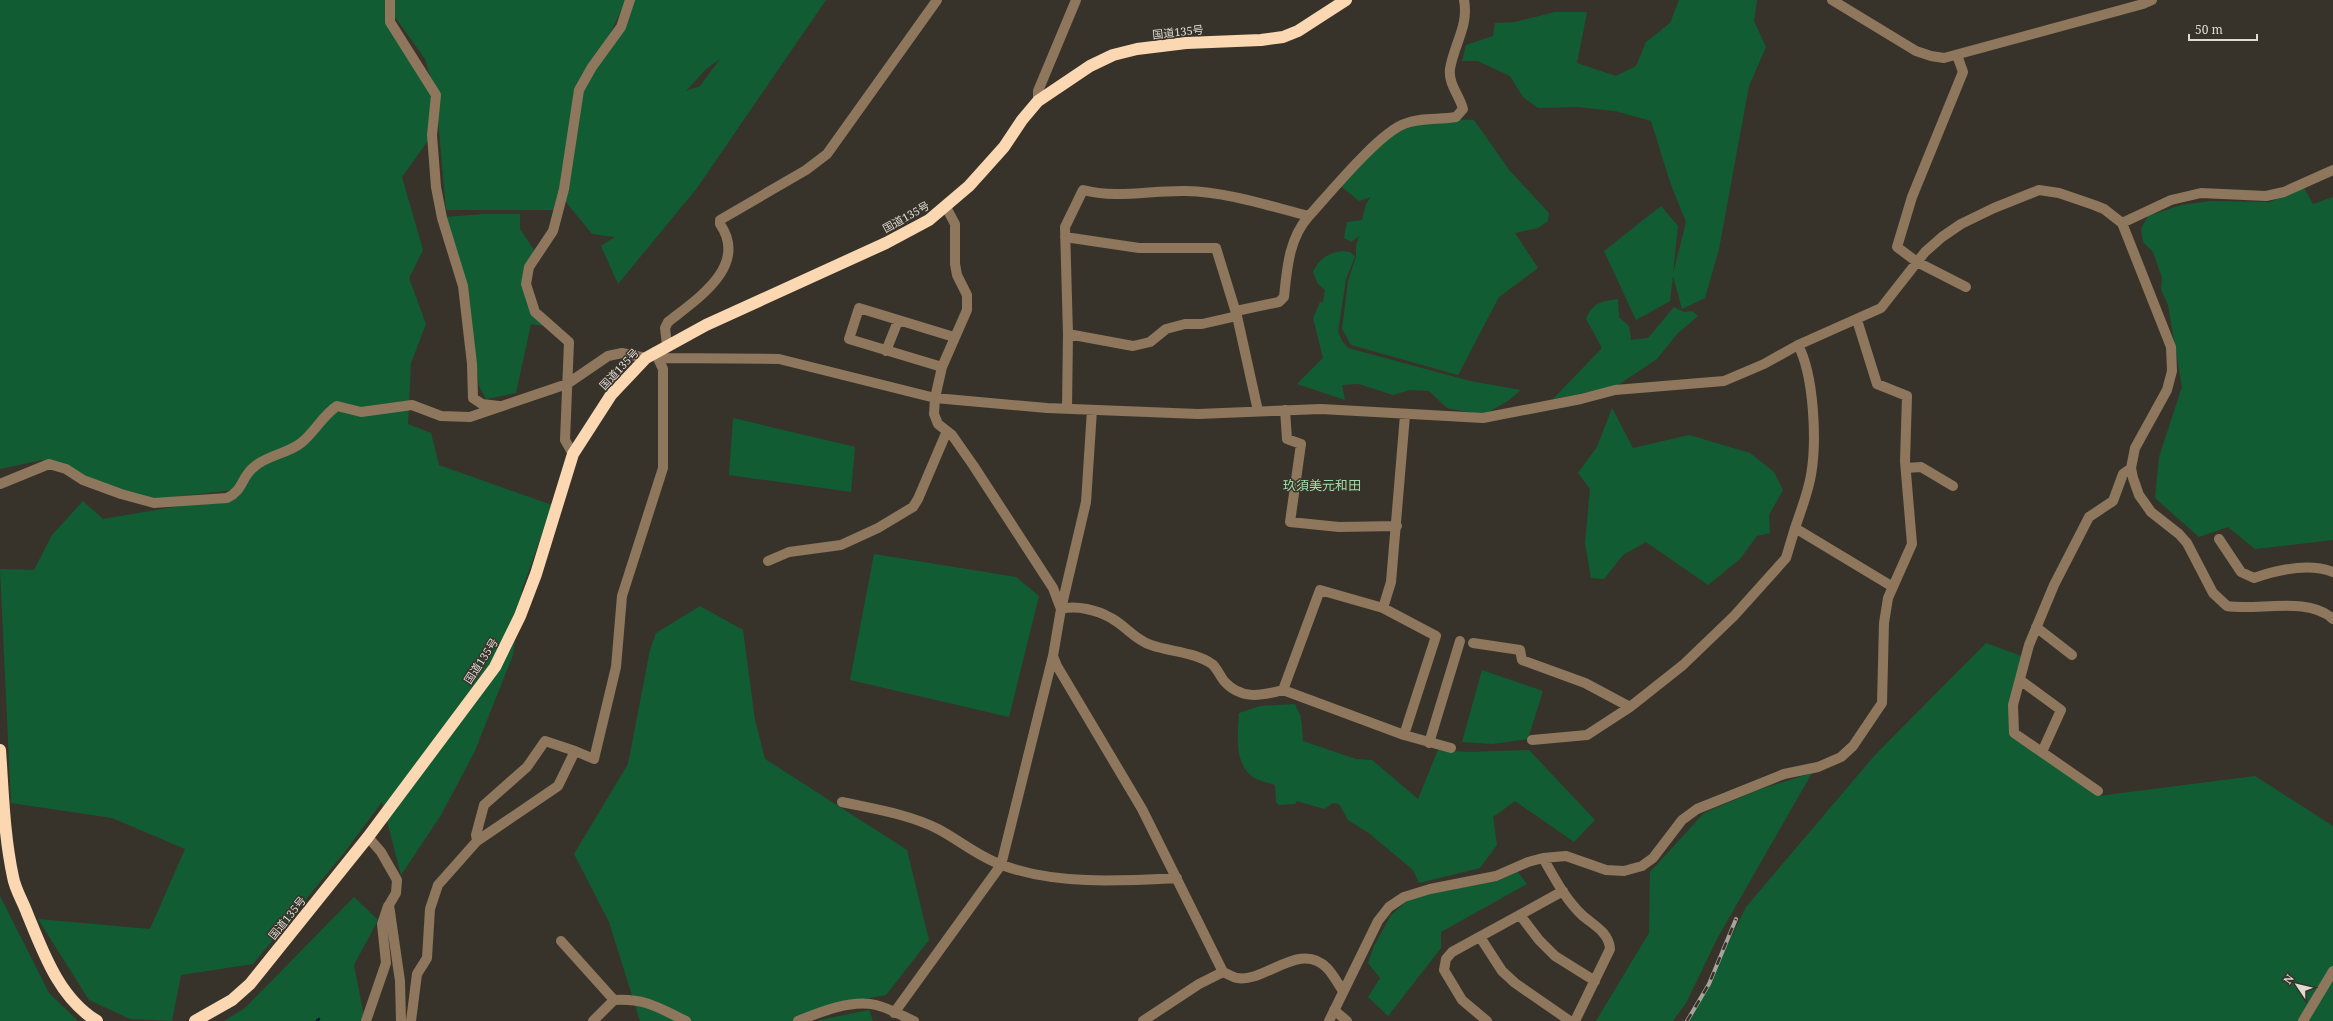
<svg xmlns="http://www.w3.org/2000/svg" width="2333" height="1021" font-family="'Noto Serif','Noto Sans JP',serif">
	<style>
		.green { fill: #125c34; fill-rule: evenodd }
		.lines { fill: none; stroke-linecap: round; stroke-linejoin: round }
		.stream { stroke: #001833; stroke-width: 2.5 }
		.minor { stroke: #8e775c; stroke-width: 10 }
		.highway { stroke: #fbd8b1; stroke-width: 12 }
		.rail-casing { stroke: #a7a39c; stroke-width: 4 }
		.rail { stroke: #38332a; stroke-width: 2.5; stroke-dasharray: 8; stroke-linecap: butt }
		.labels { text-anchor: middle; stroke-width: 3; stroke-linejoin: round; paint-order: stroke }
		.street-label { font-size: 11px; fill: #dedbd5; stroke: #38332a }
		.quarter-label { font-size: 13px; fill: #9ddea7; stroke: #38332a }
	</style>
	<rect width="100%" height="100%" fill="#38332a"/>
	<!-- green -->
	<path class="green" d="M0,0H626L594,68L630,0H826L697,188L618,284L601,246L615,237L592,234L565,201L558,210H446L436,97L432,135L402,177L423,250L409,278L426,324L411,363L408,424L431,433L439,465L552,505L522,590L513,655L474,753L441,815L401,875L382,802L344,853L253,964L181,975L172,1021L130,1019L89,1000L38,919L150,929L185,849L112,818L11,803L0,569L34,570L52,535L83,501L103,519L227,498L233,490L159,499L108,490L73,477L42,460L0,469ZM390,10L425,59L432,82L388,16ZM720,59L700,86L686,91L706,69Z
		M1679,0H1757L1754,21L1766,47L1749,86L1719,249L1705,298L1682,309L1673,276L1670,301L1636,320L1604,251L1661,206L1678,226L1673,274L1686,222L1670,182L1651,121L1615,111L1577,107L1538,108L1523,97L1510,76L1478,61H1462L1466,45L1493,36L1495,23L1515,22L1555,12H1587L1577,63L1616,76L1636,66L1646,42L1670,23Z
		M1429,119L1474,120L1510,171L1549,213L1548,221L1538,228L1515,233L1538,268L1499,297L1458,375L1351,345L1342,329L1348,281L1356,257V246L1359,236L1351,242L1344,238L1347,222L1362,220L1366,204L1371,197L1359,201L1337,183L1385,137Z
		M2303,186L2313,204L2333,197V540L2255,549L2228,527L2199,537L2155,498L2159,457L2182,387L2168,305L2161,289L2162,278L2153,252L2143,242L2141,229L2148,216L2181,205L2211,201L2270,202Z
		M484,214H520V229L534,250L528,271L535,312L545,326L531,324L516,393L486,399L479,386L471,326L445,217Z
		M1342,251L1350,252L1355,257L1346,279L1338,332L1342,341L1348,348L1470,381L1521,390L1508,401L1483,415L1447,408L1429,391L1409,390L1393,395L1359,384L1342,385L1345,400L1297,384L1323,358L1313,318L1320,302H1323L1325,290L1318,284L1313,272C1319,259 1328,253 1342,251Z
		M1618,299L1619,317L1629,326L1631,340L1648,338L1674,307L1684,312L1692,311L1698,316L1677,334L1657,359L1615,387L1553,399L1602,348L1586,319C1592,303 1602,301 1618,299Z
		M1612,408L1633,448L1689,435L1750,453L1774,472L1783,490L1769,515L1770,533L1757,536L1740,559L1708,585L1646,542L1623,555L1604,579L1591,578L1585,543L1590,489L1578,473L1597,447Z
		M733,418L855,447L851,492L729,475Z
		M874,554L1016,577L1039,596L1009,717L850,680Z
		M700,606L743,630L755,720L765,759L907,850L929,940L886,995L825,1006L795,1021H640L609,922L574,854L628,764L650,650L656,633Z
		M1986,643L2024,657L2011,735L2098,796L2255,776L2333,826V1021H1690L1746,907L1875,755Z
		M1482,670L1543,691L1528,739L1493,744L1462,742Z
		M1295,704L1301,717L1303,741L1356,759L1372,760L1418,799L1438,750L1470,752L1529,750L1595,820L1574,842L1515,801L1493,817L1497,845L1480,868L1419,883L1413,870L1370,834L1348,820L1339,804L1333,803L1324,809L1297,801L1295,804L1279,805L1276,802L1275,785C1269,783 1260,781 1254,778C1233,763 1238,735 1239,713L1260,706Z
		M1812,773L1718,937L1686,1003L1673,1021H1596L1649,933L1650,872L1704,813L1761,789Z
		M1518,872L1527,884L1441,932V948L1388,1016L1368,997L1380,978L1368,963L1374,946L1391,915L1412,897L1497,881Z
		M0,896L49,993L78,1021H0Z
		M354,897L378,920L354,965L364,1017L360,1021H224L245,1008Z
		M869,1010L873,1021H818L820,1020Z"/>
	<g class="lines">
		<!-- stream -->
		<path class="stream" d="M317,1021L319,1019"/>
		<!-- minor -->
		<path class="minor" d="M390,0V22L436,95L432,135L436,187L442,218L463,286L472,364L473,398L482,404L499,406
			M1832,0L1916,51L1931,56L1944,58L2143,4L2152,0
			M1957,55L1963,72L1912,197L1897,247L1917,262L1966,287
			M1038,101V91L1076,0
			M946,207L955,224V264L957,275L967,295V310L942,367L935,398L934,414L938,424L952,435L973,465L1053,588L1061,609L1053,656L1057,666L1142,809L1223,972C1228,974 1233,977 1237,978C1265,983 1300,940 1327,968C1333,974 1338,984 1343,991
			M2122,223L2171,200L2201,193L2266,196L2284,192L2333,170
			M1065,237L1139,248H1216L1237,316L1258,411
			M1236,311L1279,302L1284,297C1287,268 1289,238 1309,216
			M1068,334L1065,227L1083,190C1116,199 1152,190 1186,191C1228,192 1269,206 1309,216C1328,195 1379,133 1404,124C1420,117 1439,120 1456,117L1463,109C1460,96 1448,84 1450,69C1454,44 1469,26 1464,0
			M667,345L665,328L668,322C697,299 749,266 720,224V220L806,170L827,154L937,0
			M1798,345C1814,375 1817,441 1811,475C1808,493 1801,510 1795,528L1893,587
			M886,351L898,321
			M655,352L664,358L779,359L935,398L1047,408L1198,414L1321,409L1483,418L1581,399L1615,390L1724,381L1764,364L1798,345L1881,308L1925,252L1942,237L1961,224L1994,208L2039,190L2059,193L2094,205L2104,209L2122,223L2171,347L2172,371L2167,390L2135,448L2131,468L2133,478L2139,495L2151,512L2179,534L2187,543L2213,593L2227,606C2258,611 2308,596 2333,619
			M942,367L849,339L859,308L954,337
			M1067,408L1068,334L1133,346L1150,342L1166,329L1185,324H1202L1237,316
			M1092,410L1086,502L1061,609C1077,605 1097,610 1111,618C1126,626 1135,640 1151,645C1171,652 1195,652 1212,664C1217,668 1220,676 1224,681C1241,700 1261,696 1283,690L1404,735L1451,748
			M1285,410L1287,439L1301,444L1290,522L1339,527L1397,526
			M573,454L565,440L569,342L535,312L526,284L529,267L553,231L564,189L579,90L592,67L621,27L630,0
			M1906,468L1921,467L1953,486
			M0,484L49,464L66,469L83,480L121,494L154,503L227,498C244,490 241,477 254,467C267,455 287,454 301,443C315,432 322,416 337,406L361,412L412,405L441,416L470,417L567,384L608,356L622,353L646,358
			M2219,539L2241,572L2254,578C2277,570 2309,563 2333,572
			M768,561L789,552L841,545L878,528L913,507L918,499L947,431
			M1383,608L1391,582L1405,415
			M2036,627L2072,655
			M1473,643L1520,650L1522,660L1585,683L1630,707
			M2020,680L2061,710L2042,752
			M1283,690L1320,590L1383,608L1436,636L1404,735
			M1532,740L1587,735L1630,707L1683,665L1734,616L1786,558L1795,528
			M1429,743L1460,641
			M2098,791L2014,733L2013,705L2029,645L2054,585L2089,517L2113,501L2123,474L2131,468
			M842,802C874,809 908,814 938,829C959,840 979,857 1002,865C1055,885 1121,881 1177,878
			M368,837L381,852L397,880L396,893L389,905L400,981L401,1021
			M477,841L476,835L484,805L527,767L545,741L575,751
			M1543,858C1554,877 1565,899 1582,915C1593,925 1609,932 1610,949L1575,1021
			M1520,915L1539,940L1555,956L1595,981
			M1480,937L1502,971L1515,983L1570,1021
			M561,941L614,1000
			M1334,1010L1347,1021
			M894,1013L1001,865L1053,656
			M366,1021L386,963L382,924L388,906
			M411,1021L417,974L427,958L430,909L438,885L477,841L558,786L575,751L594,759L616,667L622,596L663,468V369L655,352
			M593,1021L614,1000C645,998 659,1008 686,1021
			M798,1021C820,1012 852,999 876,1005C889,1008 902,1016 914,1021
			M1143,1021L1199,984L1223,972
			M1329,1021L1378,921L1389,907L1404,897L1430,889L1496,876L1528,862L1543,858L1566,856L1606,870L1624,871L1642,866L1653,858L1682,820L1697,809L1784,774L1818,767L1841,757L1853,746L1882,703L1884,623L1888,598L1912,544L1905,461L1907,396L1877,384L1857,320
			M1487,1021L1462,1000L1444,970L1446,959L1452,952L1563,891
			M2303,1021L2333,971"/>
		<!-- highway -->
		<path class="highway" d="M0,750C3,792 4,835 13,877C15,889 23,902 27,913C43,952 59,998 97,1021
			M195,1021L232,1000L250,984L368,837L495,667L520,616L536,574L573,454L611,395L646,358L706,325L886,243L929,220L969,186L1004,147L1022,120L1038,101L1090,66L1113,55L1137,49L1186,43L1261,40L1283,37L1298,31L1346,0"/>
		<defs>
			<path id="rail" d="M1687,1021L1709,984L1736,919"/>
		</defs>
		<!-- rail casing -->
		<use href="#rail" class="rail-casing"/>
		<!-- rail -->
		<use href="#rail" class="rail"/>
	</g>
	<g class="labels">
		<!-- street labels -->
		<g class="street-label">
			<text transform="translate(1178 32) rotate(-6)" y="4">国道135号</text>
			<text transform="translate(906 217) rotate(-29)" y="4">国道135号</text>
			<text transform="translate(619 369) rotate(-47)" y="4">国道135号</text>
			<text transform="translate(481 661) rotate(-57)" y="4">国道135号</text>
			<text transform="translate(287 918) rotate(-51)" y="4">国道135号</text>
		</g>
		<!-- quarter labels -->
		<g class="quarter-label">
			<text x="1322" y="490">玖須美元和田</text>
		</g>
	</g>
	<!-- north arrow -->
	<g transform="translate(2297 985) rotate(305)" stroke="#38332a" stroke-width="3" paint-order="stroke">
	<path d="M0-3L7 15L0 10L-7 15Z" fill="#dedbd5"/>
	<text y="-6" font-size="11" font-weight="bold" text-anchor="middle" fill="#dedbd5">N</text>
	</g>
	<!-- scale -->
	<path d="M2189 34v6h68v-6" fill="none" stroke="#dedbd5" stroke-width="2"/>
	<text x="2195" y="34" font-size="12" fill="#dedbd5" stroke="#38332a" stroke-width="3" paint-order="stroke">50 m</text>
</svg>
